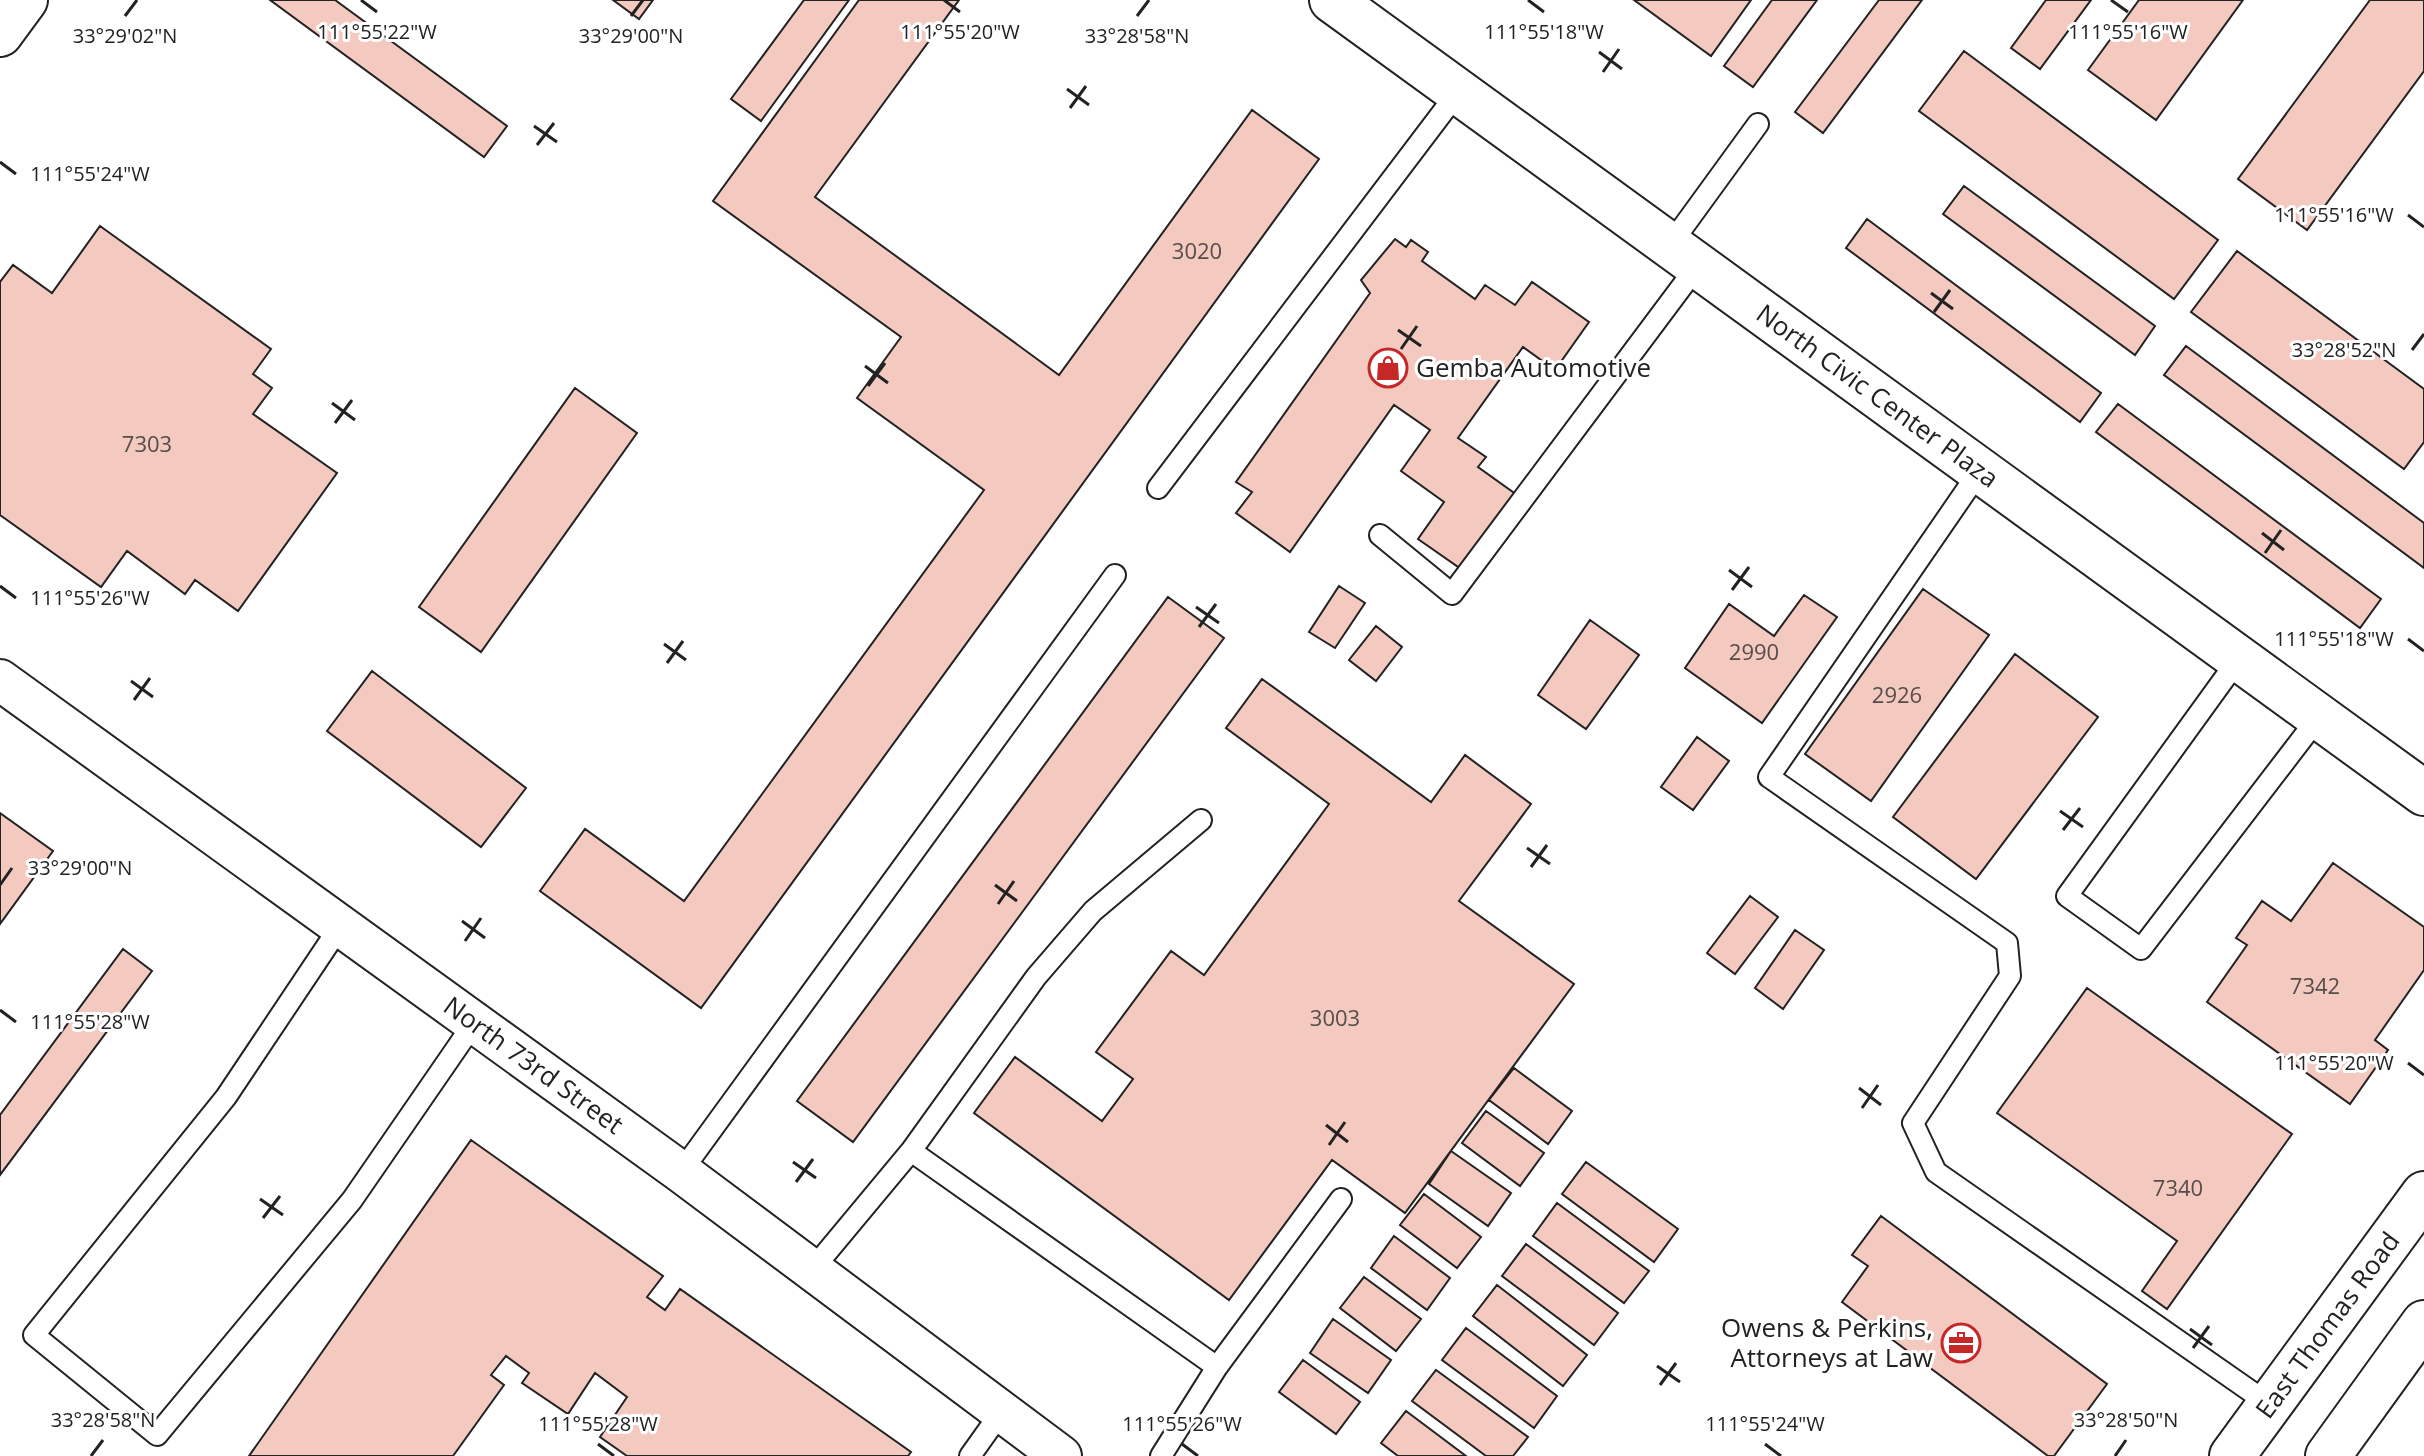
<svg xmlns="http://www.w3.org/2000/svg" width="2424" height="1456" font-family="'Open Sans',sans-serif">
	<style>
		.building { fill: #f3c9c0; stroke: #222; stroke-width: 2 }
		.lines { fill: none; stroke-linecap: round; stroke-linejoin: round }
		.service-casing { stroke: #222; stroke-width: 24 }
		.minor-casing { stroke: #222; stroke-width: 44 }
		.tertiary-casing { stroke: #222; stroke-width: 48 }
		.secondary-casing { stroke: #222; stroke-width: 48 }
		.service { stroke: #fff; stroke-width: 20 }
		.minor { stroke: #fff; stroke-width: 40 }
		.tertiary { stroke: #fff; stroke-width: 44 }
		.secondary { stroke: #fff; stroke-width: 44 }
		.ticks { fill: none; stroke: #222; stroke-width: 3 }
		.labels { text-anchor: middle; stroke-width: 6; stroke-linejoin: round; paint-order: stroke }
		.number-label { font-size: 22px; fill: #564c4a }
		.poi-label { font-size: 26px; fill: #222; stroke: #fff; text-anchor: start }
		.street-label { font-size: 26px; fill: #222; stroke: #fff }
		.ticks-label { font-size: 20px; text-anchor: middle; fill: #222; stroke: #fff; stroke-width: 6; stroke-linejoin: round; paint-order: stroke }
	</style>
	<rect width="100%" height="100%" fill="#fff"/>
	<!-- building -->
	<path class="building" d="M270,0H335L507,126L484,157Z
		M613,0H653L639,19Z
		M804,0H849L761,121L731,99Z
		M859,0H959L815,197L1059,375L1252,110L1319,159L701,1008L540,891L585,829L684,901L984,490L857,398L901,337L713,201Z
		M1634,0H1751L1711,56Z
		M1772,0H1817L1753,87L1724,66Z
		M1879,0H1922L1823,133L1795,112Z
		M2046,0H2091L2040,69L2011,48Z
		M2139,0H2243L2156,120L2088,70Z
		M2370,0H2424V71L2307,230L2238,179Z
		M1964,51L2218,240L2174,299L1919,111Z
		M1964,186L2155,326L2135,355L1943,214Z
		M1867,219L2101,393L2080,422L1846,248Z
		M100,226L271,349L253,374L272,388L253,414L337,473L238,611L195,580L185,594L127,551L101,587L0,515V282L13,265L52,293Z
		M1395,239L1406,247L1411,240L1428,252L1422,261L1475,299L1485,285L1515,305L1532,282L1589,322L1555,370L1523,347L1458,438L1486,457L1478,467L1517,495L1464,571L1418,539L1444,502L1401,471L1430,430L1394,405L1290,552L1236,513L1252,492L1236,482L1370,293L1361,280Z
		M2237,251L2424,389V442L2404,469L2191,312Z
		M2186,346L2424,523V568L2164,375Z
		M575,388L637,433L481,652L419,607Z
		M2118,404L2381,599L2360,628L2096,432Z
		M1339,586L1365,603L1335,648L1309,632Z
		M1923,589L1989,635L1871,801L1805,754Z
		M1804,595L1837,617L1762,723L1685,668L1729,604L1774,636Z
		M1168,597L1224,638L853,1142L797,1101Z
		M1590,620L1639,655L1586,729L1538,695Z
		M1376,626L1402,647L1376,681L1349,660Z
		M2015,654L2098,717L1976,879L1893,817Z
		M372,671L526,788L481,847L327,731Z
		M1262,679L1431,802L1465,755L1531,804L1459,901L1574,984L1405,1213L1332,1160L1229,1300L974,1113L1015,1057L1102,1121L1133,1079L1096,1052L1171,951L1204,975L1329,804L1226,728Z
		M1697,737L1729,761L1693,810L1661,787Z
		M0,813L53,851L0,924Z
		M2333,863L2424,927V970L2375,1040L2388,1050L2350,1104L2207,1002L2247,945L2236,938L2262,901L2291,921Z
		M1750,896L1778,917L1735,974L1707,953Z
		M1795,930L1824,950L1783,1009L1755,988Z
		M123,949L152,971L0,1175V1115Z
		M2087,988L2292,1134L2167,1309L2142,1291L2177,1241L1997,1113Z
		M1514,1068L1572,1111L1548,1144L1489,1100Z
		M1486,1111L1544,1153L1520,1186L1462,1143Z
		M471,1140L663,1276L647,1297L665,1310L680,1289L911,1452L908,1456H627L600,1437L627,1397L595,1373L568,1414L522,1383L529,1373L506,1356L491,1375L504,1385L453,1456H249Z
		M1451,1151L1511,1193L1488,1226L1429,1184Z
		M1586,1162L1678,1229L1654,1262L1562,1194Z
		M1424,1194L1481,1237L1457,1268L1400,1225Z
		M1557,1203L1649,1271L1624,1303L1533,1236Z
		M1881,1216L2107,1384L2054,1456H2048L1842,1302L1868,1266L1852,1255Z
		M1394,1236L1450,1278L1427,1310L1371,1268Z
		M1526,1244L1618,1313L1594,1345L1502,1276Z
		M1364,1277L1421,1319L1396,1351L1340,1308Z
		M1497,1285L1587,1355L1563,1386L1473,1316Z
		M1333,1319L1391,1360L1368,1393L1310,1353Z
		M1466,1328L1557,1396L1534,1428L1442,1360Z
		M1303,1360L1360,1402L1336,1434L1279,1392Z
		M1436,1370L1528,1437L1513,1456H1486L1412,1401Z
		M1406,1411L1466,1456H1398L1381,1443Z"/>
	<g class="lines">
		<defs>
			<path id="service" d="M1670,245L1758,124
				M1981,469L1769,777L2007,943L2010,976L1913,1123L1936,1172L2269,1404
				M1158,488L1458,92
				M1380,535L1452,594L1698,265
				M2240,657L2067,896L2141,949L2321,714
				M341,925L226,1097L34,1335L157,1435L352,1200L474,1023
				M911,1151L1036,977L1093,911L1201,820
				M681,1172L1115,575
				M812,1270L911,1151L1217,1367L1161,1456
				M1217,1367L1341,1199
				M970,1456L1002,1411"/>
			<g id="minor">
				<path id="s1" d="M0,680L681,1172L1061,1456"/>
			</g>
			<g id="tertiary">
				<path id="s2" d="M1332,0L2424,793"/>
				<path d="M0,34L25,0"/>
			</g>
			<g id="secondary">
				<path id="s3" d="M2232,1456L2424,1194"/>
				<path d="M2328,1456L2424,1323"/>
			</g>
		</defs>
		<!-- service casing -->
		<use href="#service" class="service-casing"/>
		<!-- minor casing -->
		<use href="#minor" class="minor-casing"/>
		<!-- tertiary casing -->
		<use href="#tertiary" class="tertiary-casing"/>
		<!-- secondary casing -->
		<use href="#secondary" class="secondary-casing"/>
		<!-- service -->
		<use href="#service" class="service"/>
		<!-- minor -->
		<use href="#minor" class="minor"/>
		<!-- tertiary -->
		<use href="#tertiary" class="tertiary"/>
		<!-- secondary -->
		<use href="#secondary" class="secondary"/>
	</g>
	<!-- ticks -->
	<path class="ticks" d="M361,0L377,12M944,0L960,12M1528,0L1544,12M2111,0L2128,12M125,16L137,0M631,16L643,0M1137,16L1149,0M1599,52L1622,69M1603,72L1619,49M1067,89L1089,105M1070,108L1086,86M534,126L557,142M537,145L554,123M0,162L16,174M2408,215L2424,227M1931,293L1953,309M1934,312L1950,290M1398,330L1421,346M1401,349L1417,326M2412,350L2424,334M865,366L888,383M868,386L885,363M332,403L355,420M335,423L352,400M2262,533L2284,550M2265,553L2281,530M1729,570L1752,587M0,586L16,598M1732,590L1749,567M1196,607L1219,623M1199,627L1216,604M2408,639L2424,651M664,644L686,660M667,663L683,641M131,681L153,697M134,700L150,678M2060,811L2083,827M2063,830L2080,808M1527,848L1550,864M1531,867L1547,845M0,885L12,868M995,885L1017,901M998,904L1014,881M462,921L485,938M465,941L481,918M0,1010L16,1022M2408,1063L2424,1075M1859,1088L1881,1105M1862,1108L1878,1085M1326,1125L1348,1142M1329,1145L1345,1122M793,1162L816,1178M796,1182L813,1159M260,1199L283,1215M263,1218L280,1196M2190,1329L2212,1345M2193,1348L2209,1326M1657,1366L1680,1382M1660,1385L1676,1363M598,1444L614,1456M1182,1444L1198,1456M1765,1444L1781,1456M91,1456L103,1440M2115,1456L2126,1440"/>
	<!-- icons -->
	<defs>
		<symbol id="shop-ring" viewBox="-11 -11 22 22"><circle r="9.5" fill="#fff" stroke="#c62828" stroke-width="1.5"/><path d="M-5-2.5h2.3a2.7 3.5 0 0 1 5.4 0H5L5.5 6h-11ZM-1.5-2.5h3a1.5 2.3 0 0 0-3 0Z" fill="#c62828"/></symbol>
		<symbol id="office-ring" viewBox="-11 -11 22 22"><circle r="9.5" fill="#fff" stroke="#c62828" stroke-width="1.5"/><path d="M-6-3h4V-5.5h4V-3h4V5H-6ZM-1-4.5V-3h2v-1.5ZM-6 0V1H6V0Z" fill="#c62828"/></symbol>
	</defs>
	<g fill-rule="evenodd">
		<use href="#shop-ring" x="1366" y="346" width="44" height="44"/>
		<use href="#office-ring" x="1939" y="1321" width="44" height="44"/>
	</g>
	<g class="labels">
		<!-- number labels -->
		<g class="number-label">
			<text x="1197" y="259">3020</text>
			<text x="147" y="452">7303</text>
			<text x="1754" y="660">2990</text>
			<text x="1897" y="703">2926</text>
			<text x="2315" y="994">7342</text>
			<text x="1335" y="1026">3003</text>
			<text x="2178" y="1196">7340</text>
		</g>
		<!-- poi labels -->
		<g class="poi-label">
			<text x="1416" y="377">Gemba Automotive</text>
			<text x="1933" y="1337" text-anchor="end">Owens &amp; Perkins,<tspan x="1933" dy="30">Attorneys at Law</tspan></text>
		</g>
		<!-- street labels -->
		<g class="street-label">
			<text dy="9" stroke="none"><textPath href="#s2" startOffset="674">North Civic Center Plaza</textPath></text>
			<text dy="9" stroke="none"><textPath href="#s1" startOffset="658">North 73rd Street</textPath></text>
			<text dy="9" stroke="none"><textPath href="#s3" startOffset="162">East Thomas Road</textPath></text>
		</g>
	</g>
	<g class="ticks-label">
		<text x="1544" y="39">111°55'18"W</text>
		<text x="377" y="39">111°55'22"W</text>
		<text x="960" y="39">111°55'20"W</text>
		<text x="2128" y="39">111°55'16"W</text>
		<text x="125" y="43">33°29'02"N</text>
		<text x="631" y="43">33°29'00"N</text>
		<text x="1137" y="43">33°28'58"N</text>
		<text x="90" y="181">111°55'24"W</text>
		<text x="2334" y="222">111°55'16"W</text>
		<text x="2344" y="357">33°28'52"N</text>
		<text x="90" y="605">111°55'26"W</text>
		<text x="2334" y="646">111°55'18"W</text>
		<text x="80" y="875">33°29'00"N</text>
		<text x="90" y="1029">111°55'28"W</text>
		<text x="2334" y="1070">111°55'20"W</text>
		<text x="103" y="1427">33°28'58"N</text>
		<text x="2126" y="1427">33°28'50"N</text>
		<text x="598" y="1431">111°55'28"W</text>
		<text x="1182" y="1431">111°55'26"W</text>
		<text x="1765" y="1431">111°55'24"W</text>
	</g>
</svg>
